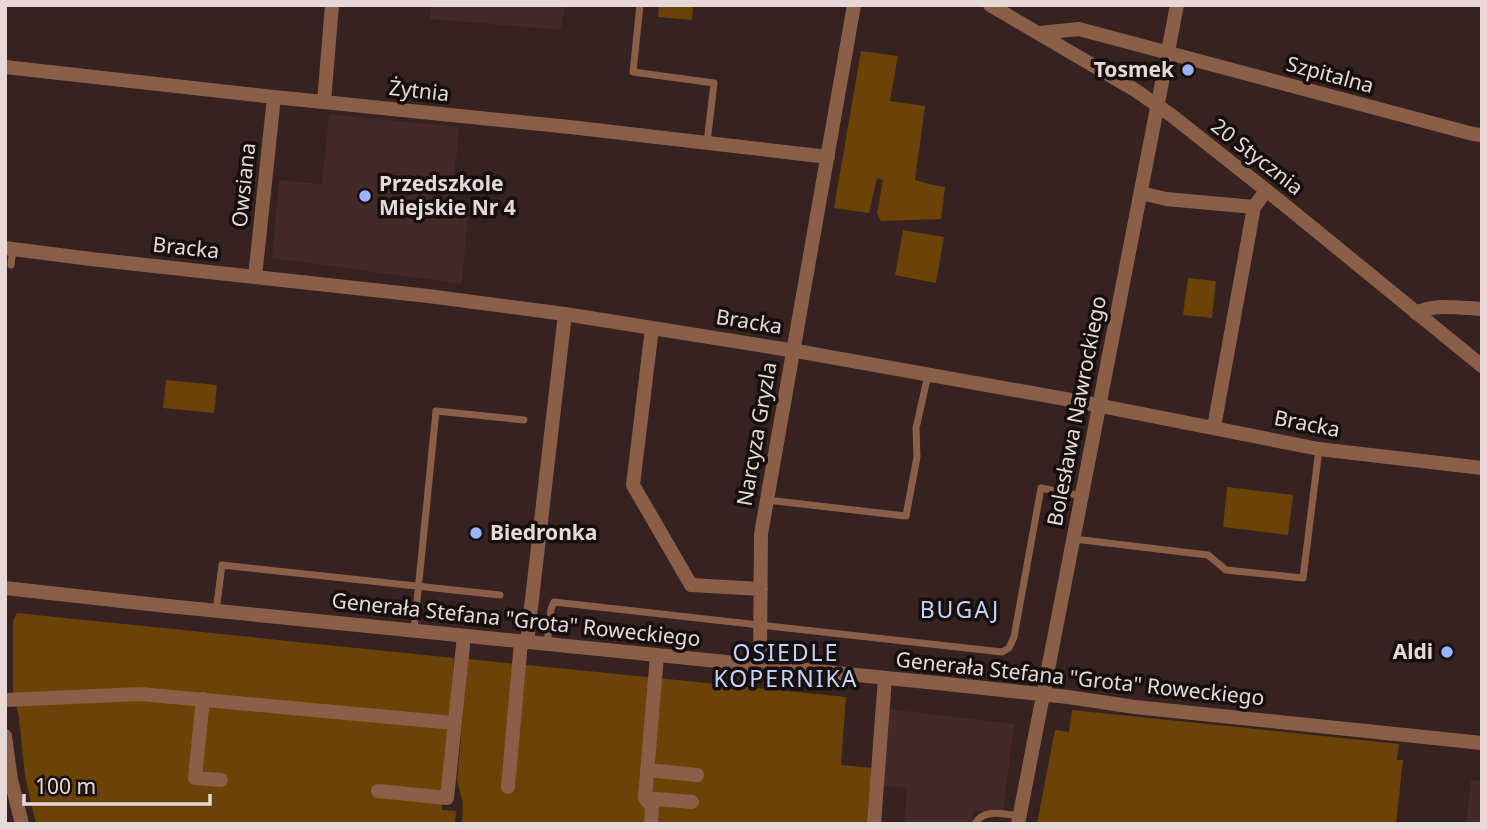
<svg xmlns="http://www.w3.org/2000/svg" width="1487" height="829" font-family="'Noto Sans',sans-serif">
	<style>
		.built { fill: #432928 }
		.green { fill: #6b4306 }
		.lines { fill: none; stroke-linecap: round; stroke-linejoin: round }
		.service { stroke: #8b5e48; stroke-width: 7 }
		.minor { stroke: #8b5e48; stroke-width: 14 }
		.tertiary { stroke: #8b5e48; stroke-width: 14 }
		.poi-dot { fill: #99b5fd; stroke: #170e0e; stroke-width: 2.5 }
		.labels { text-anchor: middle; stroke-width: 7; stroke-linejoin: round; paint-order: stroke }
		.poi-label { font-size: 21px; font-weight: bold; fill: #e6d9d8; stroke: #170e0e; text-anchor: end }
		.street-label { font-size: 21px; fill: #e6d9d8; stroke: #170e0e }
		.neighbourhood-label { font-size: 23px; letter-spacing: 2px; fill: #c2d3fc; stroke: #170e0e }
	</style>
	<rect width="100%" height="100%" fill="#352221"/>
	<!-- built -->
	<path class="built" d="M431,5H565L561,30L430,19Z
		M329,114L459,127L452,200L469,202L462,284L272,258L279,180L322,184Z
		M888,709L1014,724L1003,811H974L972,824H904L907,788L880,785Z
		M1471,780L1482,781V824H1466Z"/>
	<!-- green -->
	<path class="green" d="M659,5H693L692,20L658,17Z
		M861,51L898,56L890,101L925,106L915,180L929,184L945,187L941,219L881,221L877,213L883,180L877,178L869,213L834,208Z
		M903,230L944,237L936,283L895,275Z
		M1188,278L1216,281L1212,318L1183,315Z
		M166,380L217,385L214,413L163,408Z
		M1227,487L1293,495L1288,535L1223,527Z
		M17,613L454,658L442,810L456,811L455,824H36L25,776L19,718L13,690V621Z
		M468,659L846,697L841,765L873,768L868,824H462L463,803L457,780Z
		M1072,710L1399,744L1397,760H1403L1396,824H1037L1055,730L1069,732Z"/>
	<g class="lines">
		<!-- service -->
		<path class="service" d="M640,5L633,72L714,83L707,143
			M11,265L13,249
			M767,500L906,516L917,457L916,428L928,375
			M1074,539L1208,555L1226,570L1303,578L1319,449
			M216,611L222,565L500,595
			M414,631L436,411L524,420
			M547,644L551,609L554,602L1002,652L1009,648L1014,637L1041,488L1082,496
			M975,824C983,808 1004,814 1019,816"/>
		<!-- minor -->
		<path class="minor" d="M1040,33L1079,29L1473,134L1482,135
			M5,67L274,97L570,127L828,157
			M324,102L332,5
			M1141,193L1166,199L1254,207
			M5,248L91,259L428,296L565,314L802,352L1071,400L1319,449L1482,468
			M255,277L274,97
			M1416,313C1436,303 1460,308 1482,309
			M652,328L633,485L691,585L761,589
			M1214,427L1254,207L1266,191
			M527,642L565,314
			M760,666L761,534L854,5
			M203,699L195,778L221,780
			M5,700L140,694L454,723
			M647,770L697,775
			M508,787L521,642
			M378,791L447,798L464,636
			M645,798L692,802
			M651,824L652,807L645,798L657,656
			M874,824L885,678"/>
		<!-- tertiary -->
		<path class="tertiary" d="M990,5L1135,90L1171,115L1281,202L1482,366
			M5,588L158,605L937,683L1068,697L1135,707L1482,743
			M5,736L11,780L22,824
			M1018,824L1177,5"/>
	</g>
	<!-- markers -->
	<g class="poi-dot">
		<circle cx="1188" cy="70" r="7"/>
		<circle cx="365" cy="196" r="7"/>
		<circle cx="476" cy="533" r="7"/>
		<circle cx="1447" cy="652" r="7"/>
	</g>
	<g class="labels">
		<!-- poi labels -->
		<g class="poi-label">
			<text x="1174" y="77">Tosmek</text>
			<text x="379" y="191" text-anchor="start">Przedszkole<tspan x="379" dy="24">Miejskie Nr 4</tspan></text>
			<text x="490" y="540" text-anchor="start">Biedronka</text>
			<text x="1433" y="659">Aldi</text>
		</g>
		<!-- street labels -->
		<g class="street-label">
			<text transform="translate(1330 75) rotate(15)" y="7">Szpitalna</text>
			<text transform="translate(419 91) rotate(6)" y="7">Żytnia</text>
			<text transform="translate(1257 157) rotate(38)" y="7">20 Stycznia</text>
			<text transform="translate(244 185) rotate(-84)" y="7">Owsiana</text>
			<text transform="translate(186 248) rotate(6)" y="7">Bracka</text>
			<text transform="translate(749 322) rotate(9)" y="7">Bracka</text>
			<text transform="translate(1077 411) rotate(-79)" y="7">Bolesława Nawrockiego</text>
			<text transform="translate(1307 424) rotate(11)" y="7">Bracka</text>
			<text transform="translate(757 434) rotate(-80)" y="7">Narcyza Gryzla</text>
			<text transform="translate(516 620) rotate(6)" y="7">Generała Stefana "Grota" Roweckiego</text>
			<text transform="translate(1080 679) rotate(6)" y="7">Generała Stefana "Grota" Roweckiego</text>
		</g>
		<!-- neighbourhood labels -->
		<g class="neighbourhood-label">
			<text x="960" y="618">BUGAJ</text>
			<text x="786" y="661">OSIEDLE<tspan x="786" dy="26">KOPERNIKA</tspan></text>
		</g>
	</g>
	<!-- border -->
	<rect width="1487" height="829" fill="none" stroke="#e6d9d8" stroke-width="14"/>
	<!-- scale -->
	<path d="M24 794v10h186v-10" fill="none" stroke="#e6d9d8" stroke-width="3.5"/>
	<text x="35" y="794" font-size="21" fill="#e6d9d8" stroke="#170e0e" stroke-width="5" paint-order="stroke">100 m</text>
</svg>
